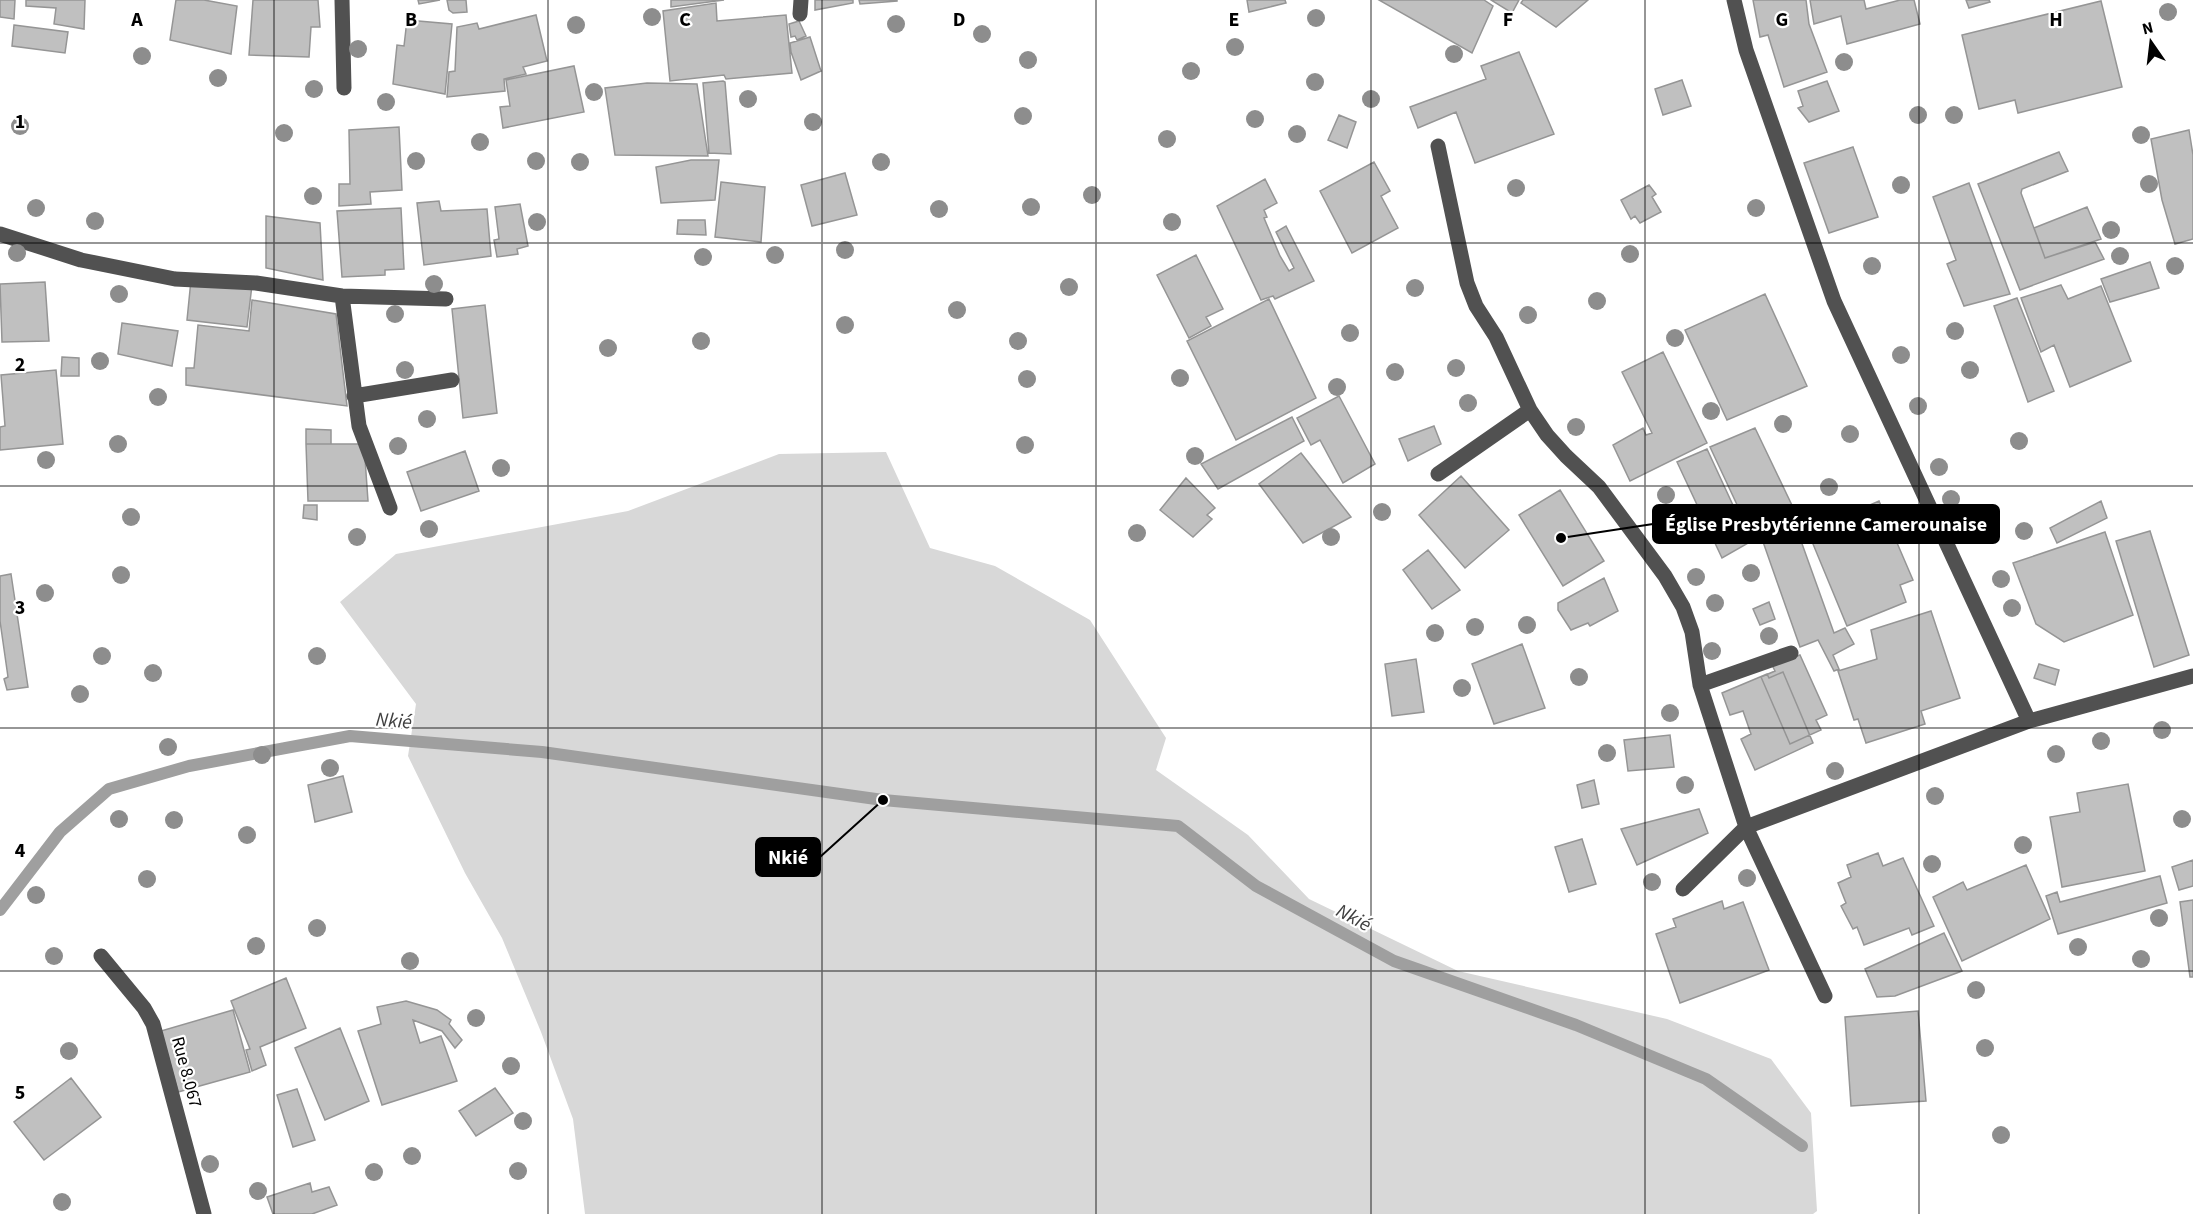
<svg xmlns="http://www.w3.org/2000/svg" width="2193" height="1214" font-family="'Source Sans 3',sans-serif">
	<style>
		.green { fill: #d8d8d8 }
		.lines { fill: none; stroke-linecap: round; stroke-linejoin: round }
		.stream { stroke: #9f9f9f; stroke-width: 12 }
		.building { fill: #c0c0c0; stroke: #959595; stroke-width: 1.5 }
		.minor { stroke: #515151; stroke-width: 15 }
		.tree { fill: #8d8d8d }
		.grid { fill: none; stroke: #000; stroke-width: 1.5; stroke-opacity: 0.55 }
		.labels { text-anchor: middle; stroke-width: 4.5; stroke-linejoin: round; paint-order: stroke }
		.street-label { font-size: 18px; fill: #000; stroke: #fff }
		.water-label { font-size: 20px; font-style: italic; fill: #404040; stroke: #fff }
		.grid-label { font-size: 20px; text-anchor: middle; font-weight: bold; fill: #000; stroke: #fff; stroke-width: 4.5; stroke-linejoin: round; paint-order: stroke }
		.leader { fill: none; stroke: #000; stroke-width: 2 }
		.callout-dot { fill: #000; stroke: #fff; stroke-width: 2 }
		.callout { fill: #000; stroke: #000; stroke-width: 2 }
		.callout-label { font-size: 20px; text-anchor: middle; font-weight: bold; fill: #fff }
	</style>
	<rect width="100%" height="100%" fill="#fff"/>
	<!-- green -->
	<path class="green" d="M886,452L930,548L995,566L1090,620L1166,738L1156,770L1248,835L1309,899L1458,971L1667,1019L1771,1059L1811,1113L1817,1211L1813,1214H585L573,1119L541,1032L502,938L465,873L408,756L416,704L340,602L396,554L628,511L779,454Z"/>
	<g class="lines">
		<!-- stream -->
		<path class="stream" d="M0,910L60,832L109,789L189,766L350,736L542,752L883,800L1178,826L1256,886L1394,961L1576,1025L1706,1079L1802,1146"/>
	</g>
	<!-- building -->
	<path class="building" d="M0,0H15L14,19L0,17Z
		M26,0H85L84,29L54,24L56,8L26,6Z
		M176,0H204L237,6L231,54L170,40Z
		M253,0H318L320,27H311L309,57L249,55Z
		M418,0H440L419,4Z
		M447,0H466L467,12L453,13L449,10Z
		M671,0H724L671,7Z
		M815,0H853V3L815,10Z
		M859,0H897V1L860,4Z
		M1247,0H1285L1286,3L1249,12Z
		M1379,0H1484L1493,6L1472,53Z
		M1491,0H1519L1512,13Z
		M1523,0H1588L1556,27L1521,3Z
		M1753,0H1806L1809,24L1827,72L1784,87L1768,35L1760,37Z
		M1810,0H1864L1866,9L1900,0H1914L1920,24L1847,44L1841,16L1814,24Z
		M1966,0H1989L1990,2L1969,8Z
		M2101,1L2122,87L2018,113L2015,100L1979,109L1962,35Z
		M716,3L717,21L786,15L792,73L726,79L724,75L670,81L663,11Z
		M536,15L547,61L523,67L526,74L504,79L505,91L447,97L449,72L455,71L457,27L477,23L479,29Z
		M407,20L452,24L445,94L393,84L397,45L404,46Z
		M799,21L806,36L797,40L795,36L791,37L789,24Z
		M14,25L68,32L65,53L12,46Z
		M810,37L821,71L801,80L791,52L790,43Z
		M1519,52L1554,134L1475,163L1456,112L1418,128L1410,107L1486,79L1481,66Z
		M574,66L584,112L503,128L500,107L510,106L506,80Z
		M1682,80L1691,106L1663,115L1655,89Z
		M723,81L725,82L731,154L709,153L703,83Z
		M1827,81L1839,111L1809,122L1798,108L1803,106L1798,91Z
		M647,83L697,84L708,156L615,155L605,88Z
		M1339,115L1356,122L1347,148L1328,140Z
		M399,127L402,190L370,192L371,204L339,206V184H350L349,130Z
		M2189,130L2193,155V239L2175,244L2162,200L2151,139Z
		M1853,147L1878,217L1829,233L1804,163Z
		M2059,152L2068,171L2022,189L2021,193L2045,258L2095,242L2104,259L2020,290L1978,184Z
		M691,160H719L715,200L661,203L656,167Z
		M1374,162L1390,191L1381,196L1398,228L1352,253L1320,191Z
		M845,173L857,215L812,226L801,185Z
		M1265,179L1277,203L1264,210L1267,217L1264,218L1280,256L1289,271L1294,268L1276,232L1286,226L1314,281L1275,299L1273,296L1261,300L1217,206Z
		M721,182L765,187L761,242L715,237Z
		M1969,183L2010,294L1964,306L1947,264L1956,260L1933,197Z
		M1649,185L1656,194L1652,197L1661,212L1640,223L1635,216L1631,219L1621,200Z
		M439,201L441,211L487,209L491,256L424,265L417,203Z
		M520,204L528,246L517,249L518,254L497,257L494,240L499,239L495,207Z
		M2087,207L2101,239L2045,258L2034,228Z
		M401,208L404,269L385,270V275L342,277L337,211Z
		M266,216L320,223L323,280L266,268Z
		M678,220H705L706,235L677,234Z
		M1196,255L1223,309L1206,317L1211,326L1189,338L1157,275Z
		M2150,262L2159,288L2110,302L2101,279Z
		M191,280L252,285L247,327L187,320Z
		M45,282L49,341L2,342L0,284Z
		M2061,285L2068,299L2101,286L2131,361L2070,387L2054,345L2041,352L2021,298Z
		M1765,294L1807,386L1727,420L1685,330Z
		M2017,298L2054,391L2028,402L1994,306Z
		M1269,299L1316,398L1236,440L1187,341Z
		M252,300L336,314L347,406L186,385V368H194L198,325L249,331Z
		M485,305L497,413L463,418L452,309Z
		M122,323L178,331L172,366L118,354Z
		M1663,352L1707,443L1630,481L1613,445L1643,428L1646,435L1652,433L1622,372Z
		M62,357L79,358V376H61Z
		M56,370L63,444L0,450V427L5,426L1,375Z
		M1339,396L1375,464L1343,483L1320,440L1311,445L1297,418Z
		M1292,417L1304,441L1218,489L1201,464Z
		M1434,426L1441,444L1408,461L1399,439Z
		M1755,428L1800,522L1754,541L1710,447Z
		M306,429L331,430V444H306Z
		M306,444H364L368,501H308Z
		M1707,449L1750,542L1722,558L1677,462Z
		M465,451L479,491L421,511L407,472Z
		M1301,453L1351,517L1303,543L1259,484Z
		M1461,476L1509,530L1465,568L1419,515Z
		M1186,478L1215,508L1207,515L1212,519L1193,537L1160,510Z
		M1560,490L1604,561L1563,586L1519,515Z
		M1879,501L1913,580L1900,585L1906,602L1847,626L1808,532Z
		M2101,501L2107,518L2057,543L2050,528Z
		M304,505H317V520L303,518Z
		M1796,527L1834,633L1845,628L1854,644L1833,655L1839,669L1834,671L1818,640L1800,647L1762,539Z
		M2150,531L2189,655L2154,667L2116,541Z
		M2105,532L2133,615L2064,642L2036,624L2013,563Z
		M1428,550L1460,590L1432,609L1403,570Z
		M11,574L28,687L7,690L4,679L8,677L0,621V576Z
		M1604,578L1618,611L1590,626L1588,623L1571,630L1558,610V603Z
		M1769,602L1775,619L1760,625L1753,609Z
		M1931,611L1960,698L1921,711L1925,724L1866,743L1858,719L1854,720L1838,671L1877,659L1871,630Z
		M1522,644L1545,708L1494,724L1472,664Z
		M1800,655L1827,715L1816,720L1821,730L1790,744L1761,677L1775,671L1772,665Z
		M1416,659L1424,712L1392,716L1385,664Z
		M2039,664L2059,670L2055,685L2034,678Z
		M1783,672L1813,743L1755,770L1741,739L1751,734L1743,711L1730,715L1722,693L1767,674L1769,678Z
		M1670,735L1674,767L1628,771L1624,740Z
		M343,776L352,812L315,822L308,785Z
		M1594,780L1599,804L1582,808L1577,785Z
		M2128,784L2145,871L2062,887L2050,817L2080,812L2077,793Z
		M1699,809L1708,833L1637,865L1621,829Z
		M1582,839L1596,884L1569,892L1555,847Z
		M1878,853L1883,866L1903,858L1934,926L1912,935L1909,928L1864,945L1857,927L1853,929L1841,906L1846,903L1838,883L1851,877L1847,865Z
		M2193,860V886L2179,890L2172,867Z
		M2026,865L2050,919L1962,961L1933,897L1963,882L1967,890Z
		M2160,876L2167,903L2058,934L2046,896L2057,892L2060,902Z
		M2193,900V977H2190L2180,902Z
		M1722,901L1724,909L1743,902L1769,970L1680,1003L1656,934L1676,927L1673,919Z
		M1944,933L1962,971L1895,996L1877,997L1865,969Z
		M286,978L306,1028L260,1047L266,1065L252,1071L246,1050L250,1049L231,1001Z
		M406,1001L437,1010L451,1020L449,1024L462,1040L455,1048L442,1031L413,1020L420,1043L441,1036L457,1081L382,1105L358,1031L381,1024L377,1007Z
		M233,1010L250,1072L178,1092L161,1031Z
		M1918,1011L1926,1101L1851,1106L1845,1017Z
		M340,1028L369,1101L325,1120L295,1048Z
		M71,1078L101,1117L44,1160L14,1122Z
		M495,1088L513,1113L476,1136L459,1111Z
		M297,1089L315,1140L293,1147L277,1095Z
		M310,1183L312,1192L329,1187L337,1205L312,1214H273L267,1197Z"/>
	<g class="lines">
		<!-- minor -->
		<path class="minor" d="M342,0L344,88
			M1734,0L1746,50L1834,301L2029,721
			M800,14L801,0
			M1438,146L1467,283L1476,306L1496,337L1530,410L1547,435L1566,456L1599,487L1665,576L1683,607L1692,632L1700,685L1746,827L1825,996
			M0,234L81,260L175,279L256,283L342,296L446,299
			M342,296L359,426L390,508
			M354,396L452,380
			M1438,474L1530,410
			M1700,685L1791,653
			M1683,889L1746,827L2029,721L2193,676
			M101,956L144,1008L153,1024L204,1214"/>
	</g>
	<!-- trees -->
	<g class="tree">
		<circle cx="2168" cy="12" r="9"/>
		<circle cx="652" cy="17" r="9"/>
		<circle cx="1316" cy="18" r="9"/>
		<circle cx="896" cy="24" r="9"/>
		<circle cx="576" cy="25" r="9"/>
		<circle cx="982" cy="34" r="9"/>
		<circle cx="1235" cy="47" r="9"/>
		<circle cx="358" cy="49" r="9"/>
		<circle cx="1454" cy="54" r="9"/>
		<circle cx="142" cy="56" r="9"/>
		<circle cx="1028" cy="60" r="9"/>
		<circle cx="1844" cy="62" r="9"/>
		<circle cx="1191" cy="71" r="9"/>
		<circle cx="218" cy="78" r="9"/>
		<circle cx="1315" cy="82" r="9"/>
		<circle cx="314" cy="89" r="9"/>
		<circle cx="594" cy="92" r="9"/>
		<circle cx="748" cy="99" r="9"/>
		<circle cx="1371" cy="99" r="9"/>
		<circle cx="386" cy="102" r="9"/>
		<circle cx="1918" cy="115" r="9"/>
		<circle cx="1954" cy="115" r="9"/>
		<circle cx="1023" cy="116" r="9"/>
		<circle cx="1255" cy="119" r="9"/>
		<circle cx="813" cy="122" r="9"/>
		<circle cx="20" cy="126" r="9"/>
		<circle cx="284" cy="133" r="9"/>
		<circle cx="1297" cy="134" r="9"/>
		<circle cx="2141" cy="135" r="9"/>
		<circle cx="1167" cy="139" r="9"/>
		<circle cx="480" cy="142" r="9"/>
		<circle cx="416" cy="161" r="9"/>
		<circle cx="536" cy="161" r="9"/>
		<circle cx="580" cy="162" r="9"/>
		<circle cx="881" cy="162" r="9"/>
		<circle cx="2149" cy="184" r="9"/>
		<circle cx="1901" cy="185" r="9"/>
		<circle cx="1516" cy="188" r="9"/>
		<circle cx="1092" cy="195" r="9"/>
		<circle cx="313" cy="196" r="9"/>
		<circle cx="1031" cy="207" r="9"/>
		<circle cx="36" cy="208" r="9"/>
		<circle cx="1756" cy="208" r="9"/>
		<circle cx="939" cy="209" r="9"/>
		<circle cx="95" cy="221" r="9"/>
		<circle cx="537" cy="222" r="9"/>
		<circle cx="1172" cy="222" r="9"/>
		<circle cx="2111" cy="230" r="9"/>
		<circle cx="845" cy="250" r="9"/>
		<circle cx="17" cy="253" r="9"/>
		<circle cx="1630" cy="254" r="9"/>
		<circle cx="775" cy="255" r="9"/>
		<circle cx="2120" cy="256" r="9"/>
		<circle cx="703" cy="257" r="9"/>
		<circle cx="1872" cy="266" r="9"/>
		<circle cx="2175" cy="266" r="9"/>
		<circle cx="434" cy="284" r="9"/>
		<circle cx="1069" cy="287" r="9"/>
		<circle cx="1415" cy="288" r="9"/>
		<circle cx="119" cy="294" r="9"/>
		<circle cx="1597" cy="301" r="9"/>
		<circle cx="957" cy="310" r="9"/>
		<circle cx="395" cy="314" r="9"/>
		<circle cx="1528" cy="315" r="9"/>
		<circle cx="845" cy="325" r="9"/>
		<circle cx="1955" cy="331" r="9"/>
		<circle cx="1350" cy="333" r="9"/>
		<circle cx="1675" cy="338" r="9"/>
		<circle cx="701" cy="341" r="9"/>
		<circle cx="1018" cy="341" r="9"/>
		<circle cx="608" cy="348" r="9"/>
		<circle cx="1901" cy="355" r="9"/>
		<circle cx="100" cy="361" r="9"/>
		<circle cx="1456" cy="368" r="9"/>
		<circle cx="405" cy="370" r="9"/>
		<circle cx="1970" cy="370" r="9"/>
		<circle cx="1395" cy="372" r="9"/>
		<circle cx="1180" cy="378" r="9"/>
		<circle cx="1027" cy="379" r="9"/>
		<circle cx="1337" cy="387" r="9"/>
		<circle cx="158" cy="397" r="9"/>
		<circle cx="1468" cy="403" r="9"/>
		<circle cx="1918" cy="406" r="9"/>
		<circle cx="1711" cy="411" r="9"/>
		<circle cx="427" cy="419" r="9"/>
		<circle cx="1783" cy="424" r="9"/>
		<circle cx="1576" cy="427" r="9"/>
		<circle cx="1850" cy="434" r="9"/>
		<circle cx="2019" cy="441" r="9"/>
		<circle cx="118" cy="444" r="9"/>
		<circle cx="1025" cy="445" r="9"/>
		<circle cx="398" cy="446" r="9"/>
		<circle cx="1195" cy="456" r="9"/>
		<circle cx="46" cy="460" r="9"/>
		<circle cx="1939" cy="467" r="9"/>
		<circle cx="501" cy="468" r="9"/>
		<circle cx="1829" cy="487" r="9"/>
		<circle cx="1666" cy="495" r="9"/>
		<circle cx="1951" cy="499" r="9"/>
		<circle cx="1382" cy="512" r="9"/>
		<circle cx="131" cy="517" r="9"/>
		<circle cx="1990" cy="528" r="9"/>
		<circle cx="429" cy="529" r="9"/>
		<circle cx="2024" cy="531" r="9"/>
		<circle cx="1137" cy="533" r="9"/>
		<circle cx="357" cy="537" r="9"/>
		<circle cx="1331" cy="537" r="9"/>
		<circle cx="1751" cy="573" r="9"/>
		<circle cx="121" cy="575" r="9"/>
		<circle cx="1696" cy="577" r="9"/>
		<circle cx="2001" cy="579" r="9"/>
		<circle cx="45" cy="593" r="9"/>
		<circle cx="1715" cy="603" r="9"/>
		<circle cx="2012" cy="608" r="9"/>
		<circle cx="1527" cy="625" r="9"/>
		<circle cx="1475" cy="627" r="9"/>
		<circle cx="1435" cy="633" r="9"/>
		<circle cx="1769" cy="636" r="9"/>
		<circle cx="1712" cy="651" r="9"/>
		<circle cx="102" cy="656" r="9"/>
		<circle cx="317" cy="656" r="9"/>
		<circle cx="153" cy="673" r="9"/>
		<circle cx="1579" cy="677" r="9"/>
		<circle cx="1462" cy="688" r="9"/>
		<circle cx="80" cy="694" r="9"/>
		<circle cx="1670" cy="713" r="9"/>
		<circle cx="2162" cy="730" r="9"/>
		<circle cx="2101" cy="741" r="9"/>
		<circle cx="168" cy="747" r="9"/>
		<circle cx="1607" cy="753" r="9"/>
		<circle cx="2056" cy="754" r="9"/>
		<circle cx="262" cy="755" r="9"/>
		<circle cx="330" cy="768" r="9"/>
		<circle cx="1835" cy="771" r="9"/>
		<circle cx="1685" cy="785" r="9"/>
		<circle cx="1935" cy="796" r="9"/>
		<circle cx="119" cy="819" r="9"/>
		<circle cx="2182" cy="819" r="9"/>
		<circle cx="174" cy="820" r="9"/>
		<circle cx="247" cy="835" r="9"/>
		<circle cx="2023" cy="845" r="9"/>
		<circle cx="1932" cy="864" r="9"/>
		<circle cx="1747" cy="878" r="9"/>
		<circle cx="147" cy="879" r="9"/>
		<circle cx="1652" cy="882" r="9"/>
		<circle cx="36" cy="895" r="9"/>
		<circle cx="2159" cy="918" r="9"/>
		<circle cx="317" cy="928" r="9"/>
		<circle cx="256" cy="946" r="9"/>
		<circle cx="2078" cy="947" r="9"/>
		<circle cx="54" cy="956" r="9"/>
		<circle cx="2141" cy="959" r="9"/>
		<circle cx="410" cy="961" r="9"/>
		<circle cx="1976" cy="990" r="9"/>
		<circle cx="476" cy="1018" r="9"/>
		<circle cx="1985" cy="1048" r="9"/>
		<circle cx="69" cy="1051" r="9"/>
		<circle cx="511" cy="1066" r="9"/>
		<circle cx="523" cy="1121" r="9"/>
		<circle cx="2001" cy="1135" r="9"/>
		<circle cx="412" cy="1156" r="9"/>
		<circle cx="210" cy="1164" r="9"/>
		<circle cx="518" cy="1171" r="9"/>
		<circle cx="374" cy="1172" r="9"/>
		<circle cx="258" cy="1191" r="9"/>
		<circle cx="62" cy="1202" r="9"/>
	</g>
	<!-- grid -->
	<path class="grid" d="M274,0V1214M548,0V1214M822,0V1214M1096,0V1214M1371,0V1214M1645,0V1214M1919,0V1214M0,243H2193M0,486H2193M0,728H2193M0,971H2193"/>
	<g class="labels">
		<!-- street labels -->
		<g class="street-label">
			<text transform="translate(187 1072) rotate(75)" y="6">Rue 8.067</text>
		</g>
		<!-- water labels -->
		<g class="water-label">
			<text transform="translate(394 720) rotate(5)" y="7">Nkié</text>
			<text transform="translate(1354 917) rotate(28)" y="7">Nkié</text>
		</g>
	</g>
	<g class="grid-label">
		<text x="137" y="26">A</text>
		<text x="411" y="26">B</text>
		<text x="685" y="26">C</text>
		<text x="959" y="26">D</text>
		<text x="1234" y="26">E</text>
		<text x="1508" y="26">F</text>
		<text x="1782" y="26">G</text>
		<text x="2056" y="26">H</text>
		<text x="20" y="128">1</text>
		<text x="20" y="371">2</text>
		<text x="20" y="614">3</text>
		<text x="20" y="857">4</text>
		<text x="20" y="1099">5</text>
	</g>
	<!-- callouts -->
	<path class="leader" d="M1561 538L1653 524M883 800L820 857"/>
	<g class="callout-dot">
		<circle cx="1561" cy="538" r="6"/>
		<circle cx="883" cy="800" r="6"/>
	</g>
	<g class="callout">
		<rect x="1653" y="505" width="346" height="38" rx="6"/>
		<rect x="756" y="838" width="64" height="38" rx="6"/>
	</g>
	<g class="callout-label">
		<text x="1826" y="531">Église Presbytérienne Camerounaise</text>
		<text x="788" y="864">Nkié</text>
	</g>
	<!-- north arrow -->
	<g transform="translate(2151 42) rotate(346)" stroke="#ffffff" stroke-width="4.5" paint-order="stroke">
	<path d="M0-4.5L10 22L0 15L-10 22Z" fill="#000000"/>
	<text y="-9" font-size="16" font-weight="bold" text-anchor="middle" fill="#000000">N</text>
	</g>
</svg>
